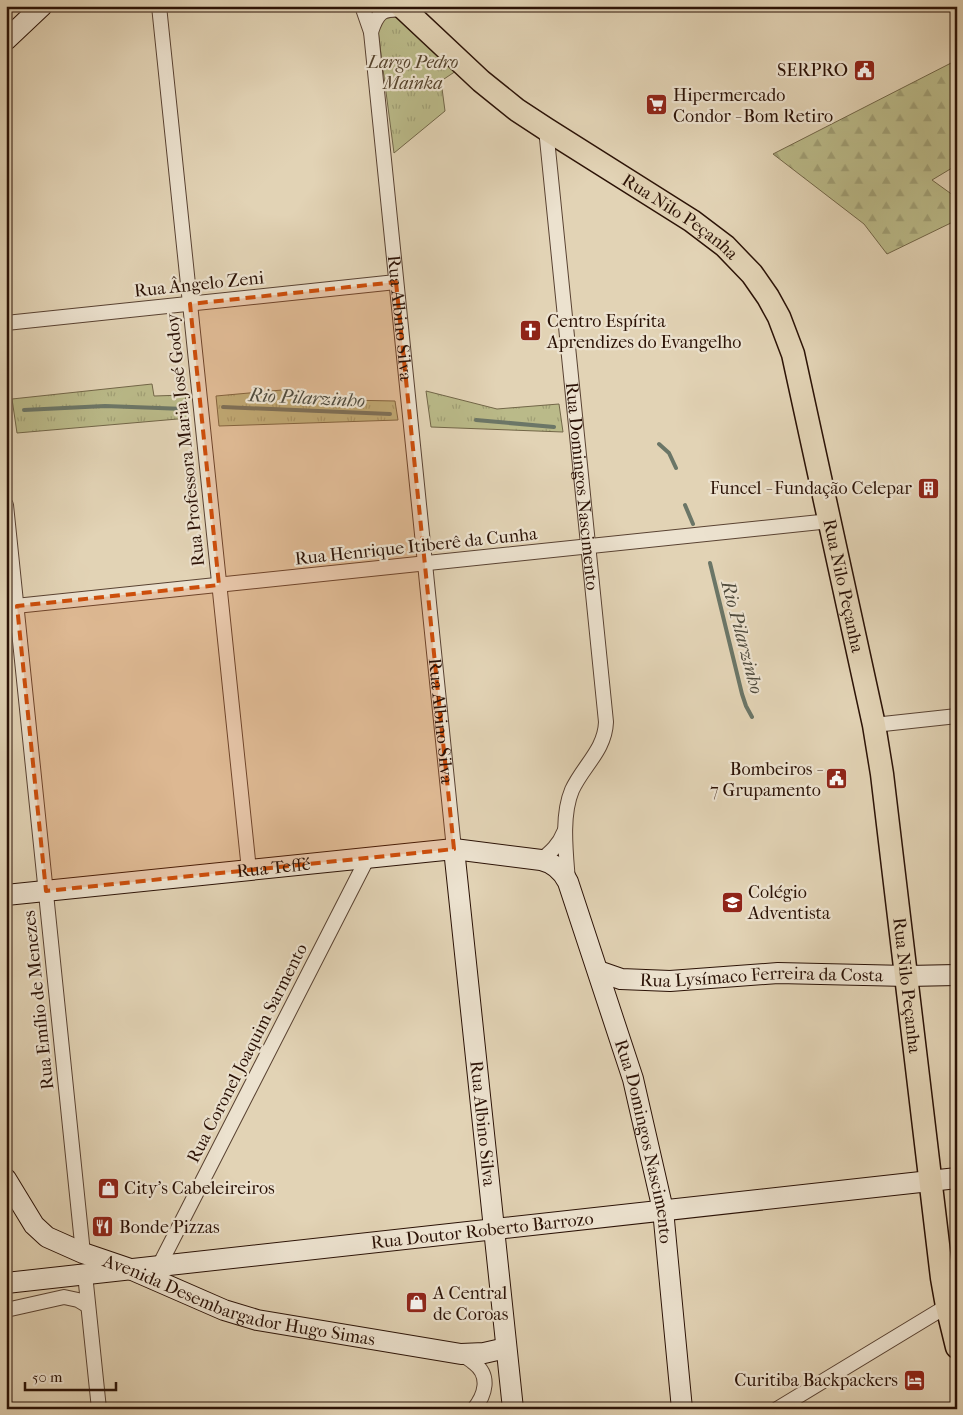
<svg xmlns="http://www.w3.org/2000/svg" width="963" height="1415" font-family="'IM FELL French Canon',serif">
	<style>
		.grass { fill: url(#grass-tufts); stroke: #726648 }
		.forest { fill: url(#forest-firs); stroke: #726648 }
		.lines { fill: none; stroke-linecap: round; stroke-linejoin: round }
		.stream { stroke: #6b7667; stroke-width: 4 }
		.street-casing { stroke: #594232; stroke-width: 16 }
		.secondary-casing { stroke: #2b1206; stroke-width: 22 }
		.primary-casing { stroke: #2b1206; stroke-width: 25 }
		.street { stroke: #ece2cf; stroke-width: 14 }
		.secondary { stroke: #ece2cf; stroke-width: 20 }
		.primary { stroke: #e2d3b5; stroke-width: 22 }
		.marked { fill: #cc4e0b; fill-opacity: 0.2; stroke: #cc4e0b; stroke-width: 4; stroke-dasharray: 10 6; stroke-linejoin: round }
		.labels { text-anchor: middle; stroke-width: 4.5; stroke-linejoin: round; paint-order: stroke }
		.park-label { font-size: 18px; font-style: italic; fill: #56442d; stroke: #ece2cf }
		.poi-label { font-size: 18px; fill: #2b1206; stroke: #ece2cf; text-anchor: start }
		.street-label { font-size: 18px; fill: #2b1206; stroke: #ece2cf }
		.water-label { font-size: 19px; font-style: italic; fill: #504c3e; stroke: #ece2cf }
	</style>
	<defs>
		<pattern id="grass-tufts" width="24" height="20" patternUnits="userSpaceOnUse" patternTransform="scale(1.25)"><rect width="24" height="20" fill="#baba89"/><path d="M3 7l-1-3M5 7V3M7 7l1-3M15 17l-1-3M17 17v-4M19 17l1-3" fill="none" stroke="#a09f75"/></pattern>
		<pattern id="forest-firs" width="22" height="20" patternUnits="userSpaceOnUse" patternTransform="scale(1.25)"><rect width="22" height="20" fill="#baba89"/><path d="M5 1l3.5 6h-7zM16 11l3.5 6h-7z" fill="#a09f75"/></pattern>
	</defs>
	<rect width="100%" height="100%" fill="#e2d3b5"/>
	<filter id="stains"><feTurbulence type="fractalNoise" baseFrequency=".004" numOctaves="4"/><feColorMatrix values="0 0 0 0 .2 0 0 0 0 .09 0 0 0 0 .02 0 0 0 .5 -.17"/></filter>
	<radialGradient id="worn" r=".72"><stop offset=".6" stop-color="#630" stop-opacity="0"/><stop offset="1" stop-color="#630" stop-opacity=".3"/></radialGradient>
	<!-- grass -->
	<path class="grass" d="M397,17L456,71L441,81L445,111L394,153L378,31C381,18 384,18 397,17Z
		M152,384L154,396L185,395L189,418L17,433L12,399Z
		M293,389L295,399L395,401L398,420L219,426L216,396Z
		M426,391L497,409L559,404L563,432L431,427Z"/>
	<!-- forest -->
	<path class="forest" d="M955,61L957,66V165L932,180L957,198V220L887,254L864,224L773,154Z"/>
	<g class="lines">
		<!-- stream -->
		<path class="stream" d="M223,407L390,414
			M24,410L105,406L185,409
			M476,420L554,427
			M659,444L669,453L676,468
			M685,505L693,524
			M710,563L742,694L746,706L752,717"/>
		<defs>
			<g id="street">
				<path d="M159,6L249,870"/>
				<path id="s1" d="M362,6L371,32L454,849"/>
				<path d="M371,32C378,11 383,8 405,10"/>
				<path id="s2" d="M546,129L606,722C605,750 583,766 572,790C561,816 566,854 568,881"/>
				<path d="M6,323L396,282"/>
				<path d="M6,505L83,1253"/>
				<path d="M6,607L830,521"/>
				<path d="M874,725L957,716"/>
				<path d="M541,860C551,852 559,845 564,832"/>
				<path d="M159,1266L368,857"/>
				<path d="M85,1274L99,1409"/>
				<path d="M6,1310L64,1297L78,1300L88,1306"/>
				<path d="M461,1354C465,1357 470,1359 474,1363C491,1376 485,1395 474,1409"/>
				<path d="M777,1409L947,1306"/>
			</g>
			<g id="secondary">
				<path d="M6,40L42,6"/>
				<path id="s3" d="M454,849L513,1409"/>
				<path id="s4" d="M6,895L454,849L541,860C554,863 562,870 568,882L633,1079L663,1210L682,1409"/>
				<path id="s5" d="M598,971L621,979L670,981L778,973L907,976L957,975"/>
				<path id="s6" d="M6,1179L34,1225L47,1237L83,1253L130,1269L224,1310L257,1320L461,1354L484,1353L506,1348"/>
				<path id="s7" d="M6,1283L957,1178"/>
			</g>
			<g id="primary">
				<path id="s8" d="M401,6L481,81L517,110L546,129L692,221L725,246L752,274L768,297L779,317L793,354L874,725L882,774L942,1278L947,1306L957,1347"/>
			</g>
		</defs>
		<!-- street casing -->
		<use href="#street" class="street-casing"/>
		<!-- secondary casing -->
		<use href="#secondary" class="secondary-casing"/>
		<!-- primary casing -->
		<use href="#primary" class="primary-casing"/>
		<!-- street -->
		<use href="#street" class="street"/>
		<!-- secondary -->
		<use href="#secondary" class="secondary"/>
		<!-- primary -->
		<use href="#primary" class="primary"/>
	</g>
	<!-- marked area -->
	<path class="marked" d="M396,282L454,849L46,891L17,606L219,585L190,304Z"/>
	<!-- icons -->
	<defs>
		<symbol id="civic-square" viewBox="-11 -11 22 22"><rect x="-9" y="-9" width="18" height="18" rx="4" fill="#8f2418" stroke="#ece2cf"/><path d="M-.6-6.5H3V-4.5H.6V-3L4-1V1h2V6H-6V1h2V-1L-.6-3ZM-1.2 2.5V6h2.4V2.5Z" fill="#fff"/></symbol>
		<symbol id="supermarket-square" viewBox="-11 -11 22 22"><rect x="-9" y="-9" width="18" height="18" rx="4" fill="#8f2418" stroke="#ece2cf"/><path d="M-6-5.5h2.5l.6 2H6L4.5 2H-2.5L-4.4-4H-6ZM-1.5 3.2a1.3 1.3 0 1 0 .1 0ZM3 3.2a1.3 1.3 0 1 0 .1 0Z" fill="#fff"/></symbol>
		<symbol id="church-square" viewBox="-11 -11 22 22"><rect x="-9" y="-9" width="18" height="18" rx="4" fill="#8f2418" stroke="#ece2cf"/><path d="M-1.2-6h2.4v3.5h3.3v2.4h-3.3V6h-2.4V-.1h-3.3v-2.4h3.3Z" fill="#fff"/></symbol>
		<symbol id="building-square" viewBox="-11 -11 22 22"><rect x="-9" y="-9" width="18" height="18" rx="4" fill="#8f2418" stroke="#ece2cf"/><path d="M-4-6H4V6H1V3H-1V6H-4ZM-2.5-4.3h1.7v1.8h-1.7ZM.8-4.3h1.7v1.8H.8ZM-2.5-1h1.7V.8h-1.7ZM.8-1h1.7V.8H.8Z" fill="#fff"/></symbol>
		<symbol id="school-square" viewBox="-11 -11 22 22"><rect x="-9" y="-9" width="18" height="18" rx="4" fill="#8f2418" stroke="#ece2cf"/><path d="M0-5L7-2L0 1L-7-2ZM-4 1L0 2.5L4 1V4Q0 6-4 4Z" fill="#fff"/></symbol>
		<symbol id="shop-square" viewBox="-11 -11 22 22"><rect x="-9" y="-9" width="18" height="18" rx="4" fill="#8f2418" stroke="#ece2cf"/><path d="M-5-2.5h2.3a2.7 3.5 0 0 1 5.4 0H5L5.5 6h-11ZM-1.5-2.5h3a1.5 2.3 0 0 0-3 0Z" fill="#fff"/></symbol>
		<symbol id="restaurant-square" viewBox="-11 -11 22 22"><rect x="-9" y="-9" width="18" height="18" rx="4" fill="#8f2418" stroke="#ece2cf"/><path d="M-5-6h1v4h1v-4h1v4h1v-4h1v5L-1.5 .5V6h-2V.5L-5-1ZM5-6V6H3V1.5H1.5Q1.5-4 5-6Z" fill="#fff"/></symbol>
		<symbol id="hotel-square" viewBox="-11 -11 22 22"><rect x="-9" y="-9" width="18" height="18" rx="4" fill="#8f2418" stroke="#ece2cf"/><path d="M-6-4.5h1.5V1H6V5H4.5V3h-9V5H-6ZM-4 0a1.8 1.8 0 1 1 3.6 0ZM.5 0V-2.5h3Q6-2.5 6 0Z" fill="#fff"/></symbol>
	</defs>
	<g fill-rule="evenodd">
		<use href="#civic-square" x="852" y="58" width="25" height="25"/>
		<use href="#supermarket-square" x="644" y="92" width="25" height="25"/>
		<use href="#church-square" x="518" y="318" width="25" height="25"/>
		<use href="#building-square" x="916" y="476" width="25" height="25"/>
		<use href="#civic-square" x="824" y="766" width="25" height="25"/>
		<use href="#school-square" x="720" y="890" width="25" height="25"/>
		<use href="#shop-square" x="96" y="1176" width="25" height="25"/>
		<use href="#restaurant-square" x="90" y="1214" width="25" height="25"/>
		<use href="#shop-square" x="404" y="1290" width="25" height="25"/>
		<use href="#hotel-square" x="902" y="1368" width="25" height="25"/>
	</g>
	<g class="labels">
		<!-- park labels -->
		<g class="park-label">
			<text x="413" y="68">Largo Pedro<tspan x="413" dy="21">Mainka</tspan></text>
		</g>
		<!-- poi labels -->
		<g class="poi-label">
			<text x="848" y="76" text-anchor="end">SERPRO</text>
			<text x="673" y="101">Hipermercado<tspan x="673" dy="21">Condor - Bom Retiro</tspan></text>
			<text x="547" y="327">Centro Espírita<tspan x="547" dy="21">Aprendizes do Evangelho</tspan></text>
			<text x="912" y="494" text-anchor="end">Funcel - Fundação Celepar</text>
			<text x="821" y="775" text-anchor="end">Bombeiros -<tspan x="821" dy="21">7 Grupamento</tspan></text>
			<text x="748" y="898">Colégio<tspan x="748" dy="21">Adventista</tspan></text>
			<text x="124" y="1194">City's Cabeleireiros</text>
			<text x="119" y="1233">Bonde Pizzas</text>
			<text x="433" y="1299">A Central<tspan x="433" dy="21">de Coroas</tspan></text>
			<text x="898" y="1386" text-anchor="end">Curitiba Backpackers</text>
		</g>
		<!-- street labels -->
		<g class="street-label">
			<text dy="6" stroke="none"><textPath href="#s8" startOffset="351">Rua Nilo Peçanha</textPath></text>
			<text transform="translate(199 284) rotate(-6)" y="6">Rua Ângelo Zeni</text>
			<text dy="6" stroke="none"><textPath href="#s1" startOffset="315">Rua Albino Silva</textPath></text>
			<text transform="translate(185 440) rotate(-96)" y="6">Rua Professora Maria José Godoy</text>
			<text dy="6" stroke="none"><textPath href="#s2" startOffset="359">Rua Domingos Nascimento</textPath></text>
			<text transform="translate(416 546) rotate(-6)" y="6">Rua Henrique Itiberê da Cunha</text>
			<text dy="6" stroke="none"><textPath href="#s8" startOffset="771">Rua Nilo Peçanha</textPath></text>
			<text dy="6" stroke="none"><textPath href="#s1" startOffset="720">Rua Albino Silva</textPath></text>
			<text dy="6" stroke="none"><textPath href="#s4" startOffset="269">Rua Teffé</textPath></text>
			<text dy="6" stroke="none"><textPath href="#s5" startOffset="165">Rua Lysímaco Ferreira da Costa</textPath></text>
			<text dy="6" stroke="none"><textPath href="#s8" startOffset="1176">Rua Nilo Peçanha</textPath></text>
			<text transform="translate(38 1000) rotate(-96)" y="6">Rua Emílio de Menezes</text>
			<text transform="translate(247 1053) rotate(-63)" y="6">Rua Coronel Joaquim Sarmento</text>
			<text dy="6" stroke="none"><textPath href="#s3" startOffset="276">Rua Albino Silva</textPath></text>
			<text dy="6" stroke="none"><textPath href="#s4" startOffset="845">Rua Domingos Nascimento</textPath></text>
			<text dy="6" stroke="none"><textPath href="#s7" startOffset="479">Rua Doutor Roberto Barrozo</textPath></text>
			<text dy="6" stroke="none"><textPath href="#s6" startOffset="275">Avenida Desembargador Hugo Simas</textPath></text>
		</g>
		<!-- water labels -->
		<g class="water-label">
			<text transform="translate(307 397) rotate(3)" y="7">Rio Pilarzinho</text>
			<text transform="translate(743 637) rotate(75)" y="7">Rio Pilarzinho</text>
		</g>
	</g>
	<!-- margin -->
	<rect width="963" height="1415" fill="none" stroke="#e2d3b5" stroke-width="25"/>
	<rect x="8" y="8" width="948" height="1400" fill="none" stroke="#2b1206" stroke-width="2.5"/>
	<rect x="12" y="12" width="938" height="1390" fill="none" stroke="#2b1206"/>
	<!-- scale -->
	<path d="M25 1382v8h91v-8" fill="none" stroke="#2b1206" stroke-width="2.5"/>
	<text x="32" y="1382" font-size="15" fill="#2b1206" stroke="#ece2cf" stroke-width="4" paint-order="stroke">50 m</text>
	<rect width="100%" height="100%" filter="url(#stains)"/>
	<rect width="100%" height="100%" fill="url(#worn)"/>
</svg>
